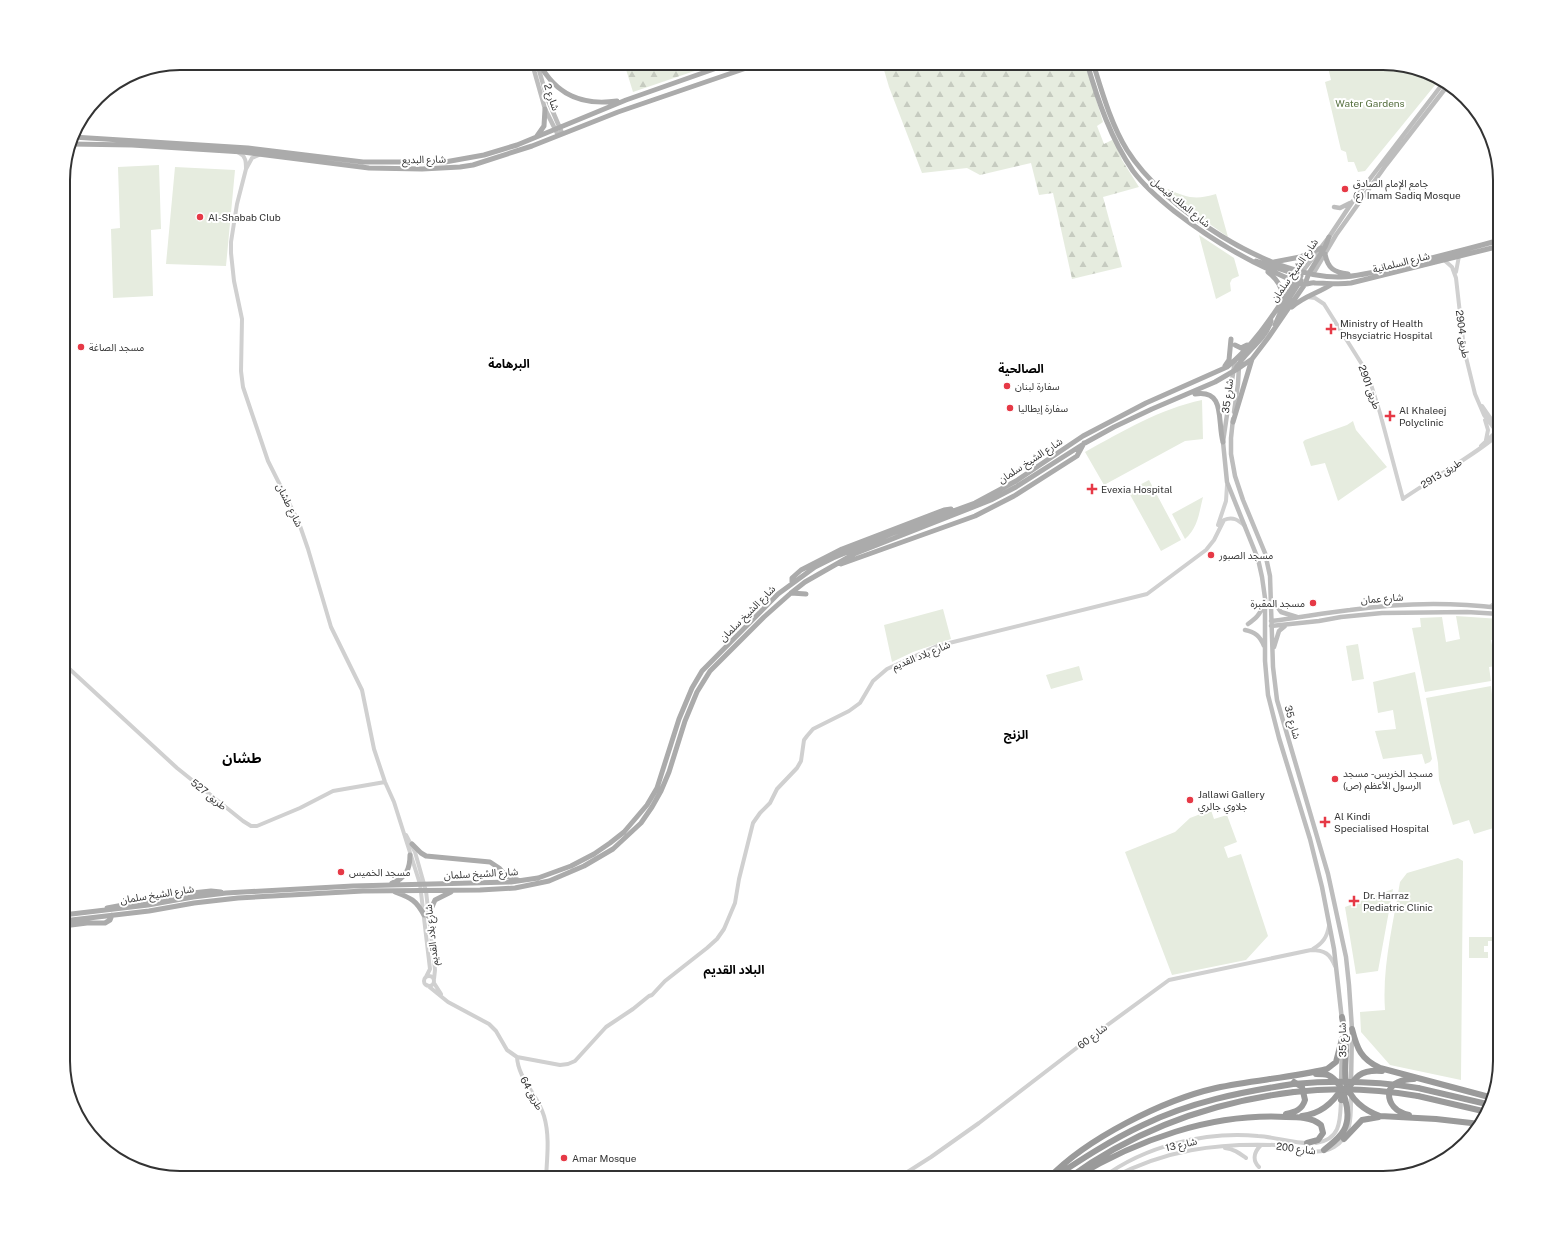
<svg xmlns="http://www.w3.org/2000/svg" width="1563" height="1241" font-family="'Public Sans','Noto Sans Arabic',sans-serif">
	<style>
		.green { fill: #e6ecdf }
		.forest { fill: url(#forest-firs) }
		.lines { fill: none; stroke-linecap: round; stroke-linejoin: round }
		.tertiary { stroke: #d0d0d0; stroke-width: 4 }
		.secondary { stroke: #bdbdbd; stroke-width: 4.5 }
		.primary { stroke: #ababab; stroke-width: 5 }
		.motorway { stroke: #9a9a9a; stroke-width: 6 }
		.motorway-bridge { stroke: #9a9a9a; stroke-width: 6 }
		.poi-dot { fill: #e63946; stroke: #fff; stroke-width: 1.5 }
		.labels { text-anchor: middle; stroke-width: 4; stroke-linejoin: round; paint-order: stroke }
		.street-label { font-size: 10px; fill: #333; stroke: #fff }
		.park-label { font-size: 10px; fill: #56703f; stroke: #fff }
		.poi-label { font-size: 10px; fill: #333; stroke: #fff; text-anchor: start }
		.quarter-label { font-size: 12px; font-weight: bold; fill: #000; stroke: #fff }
		.district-label { font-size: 14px; font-weight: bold; fill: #000; stroke: #fff }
		.rim { fill: none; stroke: #333; stroke-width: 2 }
	</style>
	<defs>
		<pattern id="forest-firs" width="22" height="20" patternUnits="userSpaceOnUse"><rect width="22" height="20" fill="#e6ecdf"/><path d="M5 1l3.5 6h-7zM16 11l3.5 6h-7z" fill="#c6cbc0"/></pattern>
	</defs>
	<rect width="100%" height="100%" fill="#fff"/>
	<!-- green -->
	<path class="green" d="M1327,63C1364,63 1407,59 1440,79L1365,171L1358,172L1354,162H1348L1346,152L1341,150L1325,82L1331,80Z
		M159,165L161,229L151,230L153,296L113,298L111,229L120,228L118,167Z
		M175,167L235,170L226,266L166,264Z
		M1168,189C1187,198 1196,200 1216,194L1228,237L1174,199L1166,192Z
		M1199,235L1234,258L1239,276L1232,279L1230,283L1231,291L1216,299Z
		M1202,400L1203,439L1185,441L1104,485L1085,452C1123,431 1160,409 1202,400Z
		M1353,421L1356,430L1387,467L1338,501L1325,463L1311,466L1303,442L1305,440L1347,425Z
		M1149,480L1181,540L1161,551L1128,491Z
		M1203,497C1199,513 1198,528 1185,539L1172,514Z
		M943,609L951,639L913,652L892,662L884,625Z
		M1456,616L1500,619V639L1491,640L1496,666L1489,667L1491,681L1425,692L1412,628L1421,627L1420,618L1442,617L1446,642L1460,639Z
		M1358,644L1364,679L1352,681L1346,646Z
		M1079,666L1083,680L1051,689L1046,675Z
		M1415,672L1432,759L1430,762L1425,764L1422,754L1383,759L1375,731L1396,729L1393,710L1378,713L1373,682Z
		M1491,686L1499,755L1496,756L1500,771V826L1474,834L1469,820L1453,825L1439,780L1438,763L1426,698Z
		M1211,810L1214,819L1227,815L1237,842L1224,847L1228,858L1241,854L1268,936L1246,960L1172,975L1125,852L1175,832L1190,818Z
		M1458,858L1463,861L1461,1080L1390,1065L1361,1032L1360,1012L1385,1010C1382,967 1393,925 1400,882L1407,873Z
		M1393,889L1378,971L1356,974L1345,907Z
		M1469,937H1500V941H1488V946H1484V952H1488V958H1469Z"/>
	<!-- forest -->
	<path class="forest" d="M624,63H718L633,92Z
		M882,63H1085L1103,122L1097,126L1104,144L1114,139L1122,160L1139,187L1103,197L1122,267L1072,279L1053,193L1039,195L1031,163L980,175L967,168L922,173L889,87Z"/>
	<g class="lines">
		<!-- tertiary -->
		<path class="tertiary" d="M239,153C246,156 246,162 246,169
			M259,155L252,158L246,169L237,204L231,242V253L234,281L242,319L241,371L243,387L268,461L299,523L308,549L331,627L362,690L374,749L385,782L394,802L420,884L430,969L426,977
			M1444,260L1452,267L1456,278L1464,349L1475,394L1484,415L1500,436
			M1456,272L1459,256
			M1307,297L1315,298L1324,304L1363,366L1366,376L1369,378L1380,413L1403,499C1417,488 1498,441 1500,431
			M1482,406L1500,432
			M1485,420L1488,430L1486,440
			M1481,446L1496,432H1498
			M1218,525L1226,501L1227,485
			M1490,607L1497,601L1500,587
			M63,663L177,768L243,821L251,826H257L300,808L333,791L385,782
			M406,835L415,852L426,891L435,970L434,979
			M1313,949C1323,943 1327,937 1329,926
			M424 981a5 5 0 1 1 10 0a5 5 0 1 1-10 0Z
			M434,983L441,994
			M427,985L448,1002L489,1024L496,1031L507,1050L517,1057L560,1065L568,1064L575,1061L606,1027L633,1009L649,996L652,995L665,981L707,948L717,939L724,929L735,903L739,879L753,823L760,813L770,803L777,789L797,768L801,761L804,740L807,736L813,729L849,711L860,703L873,681L887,669L937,646L1147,594L1206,550L1214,540L1224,520C1233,516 1238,520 1245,526
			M517,1057C518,1079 538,1095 544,1116C550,1136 547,1158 546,1178
			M1316,1143C1342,1139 1340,1119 1341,1099
			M1225,1148C1234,1149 1239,1153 1246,1158
			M1259,1167C1252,1160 1254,1152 1261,1145
			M898,1178L931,1157L979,1123L1087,1040L1169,980L1311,950C1325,950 1330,954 1335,966
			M1102,1178C1145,1146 1205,1131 1258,1136C1275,1137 1292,1143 1309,1143
			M1112,1178C1165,1150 1215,1143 1275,1145C1295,1146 1315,1158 1334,1147C1353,1136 1351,1113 1351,1095"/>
		<!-- secondary -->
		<path class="secondary" d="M532,63L545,109L558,135
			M537,63L547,98L562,133
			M1334,207L1340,208L1350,203
			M1302,272L1329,237L1353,201L1444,82
			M1313,274L1336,235L1386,165L1448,85
			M1235,360L1223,442L1227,482L1258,559L1262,577L1265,598V661L1268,695L1279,738L1310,839L1322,887L1334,949L1342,1020
			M1234,412L1238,384L1239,366
			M1233,419L1231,438V454L1235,476L1243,500L1265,553L1270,576L1273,667L1277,700L1328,874L1346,957L1349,985L1352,1029L1351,1083
			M1273,601L1281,612L1297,617
			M1271,621C1297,618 1323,613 1350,610C1399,603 1451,602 1500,608
			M1248,624C1255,619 1261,614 1263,605
			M1271,626L1319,621L1341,617L1382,613L1467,612L1500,614
			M1245,630C1255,632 1260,636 1264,646
			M1274,647L1279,631L1285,626
			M1341,1084L1342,1047"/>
		<!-- primary -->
		<path class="primary" d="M539,63C556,95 582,106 617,101
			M1087,63C1098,101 1111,139 1133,171C1145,187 1159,199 1174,211C1205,235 1237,255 1272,271C1282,276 1292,281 1303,284C1307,285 1311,282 1315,283C1327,283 1338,285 1351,283L1500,246
			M1093,63C1102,92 1111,124 1127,150C1163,208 1271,279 1341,277C1362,276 1383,270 1403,265C1436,257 1468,249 1500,240
			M537,136L544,126L545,109
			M73,137L248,148L363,162H445L484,155L517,145L626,100L731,63
			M71,144L132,145L243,152L369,168L422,169L460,167L473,165L532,146L618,112L761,63
			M1325,254C1328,269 1334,272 1348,274
			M1256,261L1301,276
			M1274,262L1300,257L1321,248
			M1268,272C1278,280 1282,287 1283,300
			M1292,307C1304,296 1319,293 1332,284
			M1275,325L1281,311L1301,280
			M1235,345L1241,348L1247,345
			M1225,366L1229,360L1231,339
			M1235,370C1244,352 1265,341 1271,321
			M1195,394C1226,389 1217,421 1223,442
			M1233,422L1252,359
			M841,564L975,516L1014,496L1077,456L1084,443
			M792,583V578L801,570L842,549L944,510L951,509
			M791,593L806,594
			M757,603H763L768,600
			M412,844L421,853L426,856L490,862L499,868L506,876L518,880
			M392,883C406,878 410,869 410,855
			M395,892C411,898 416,900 424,915
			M107,908L183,894L211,891L221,892
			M63,915L148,905L193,897L226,893L353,886L511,882L538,878L571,866L594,854L610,843L624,832L647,805L657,788L679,719L692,688L702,671L778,594L815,567L833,558L891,534L975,503L1016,481L1083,436L1146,403L1227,367C1259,341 1279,305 1302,272
			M428,916L435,900L451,892
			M63,921L149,911L194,903L238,898L363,891L480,890L515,888L549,881L584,866L613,849L641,823L652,807L661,791L669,772L685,721L697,692L710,671L764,617L791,593L805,582L854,554L991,500L1016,487L1085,443L1114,427L1152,409L1215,382L1239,368L1252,359L1268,338L1305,284L1309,273L1325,247L1329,237
			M63,926L87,923H105L110,920L112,915"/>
		<!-- motorway -->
		<path class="motorway" d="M1342,1017C1344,1027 1345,1038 1346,1048C1346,1059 1344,1072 1346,1082C1349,1099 1365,1111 1380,1116L1436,1119L1480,1124
			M1352,1029C1357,1049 1361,1059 1380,1068L1493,1098
			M1316,1074C1320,1074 1324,1074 1328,1075C1345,1083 1352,1115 1344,1130C1339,1139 1331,1144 1324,1150
			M1418,1088L1491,1105
			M1418,1096L1487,1112
			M1341,1100C1354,1080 1356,1069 1382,1071
			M1286,1114C1295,1112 1302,1110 1305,1100L1302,1087L1294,1082
			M1409,1115C1396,1112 1388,1104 1389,1091C1394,1081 1404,1079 1414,1079
			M1302,1116C1320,1114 1333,1103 1342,1088
			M1344,1139L1362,1120L1379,1117
			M1049,1178C1086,1139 1163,1100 1216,1088C1253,1080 1290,1078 1327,1069L1336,1062L1342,1039
			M1053,1178C1082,1159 1111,1140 1143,1125C1190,1102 1241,1092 1293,1084
			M1069,1178C1135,1130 1213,1102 1294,1092
			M1074,1178C1137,1140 1211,1113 1286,1117C1297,1117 1312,1117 1321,1125L1323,1133L1318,1140L1307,1143"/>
		<!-- motorway-bridge -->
		<path class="motorway-bridge" d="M1293,1084C1335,1080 1377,1081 1418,1088
			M1294,1092C1336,1087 1377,1089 1418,1096"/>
	</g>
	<!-- markers -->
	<g class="poi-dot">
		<circle cx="1345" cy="189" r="4"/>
		<circle cx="200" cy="217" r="4"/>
		<path d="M1329 323h4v4h4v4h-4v4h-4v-4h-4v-4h4z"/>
		<circle cx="81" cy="347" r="4"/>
		<circle cx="1007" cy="386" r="4"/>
		<circle cx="1010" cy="408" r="4"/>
		<path d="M1388 410h4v4h4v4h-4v4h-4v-4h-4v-4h4z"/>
		<path d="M1090 483h4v4h4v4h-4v4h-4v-4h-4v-4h4z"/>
		<circle cx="1211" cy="555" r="4"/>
		<circle cx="1313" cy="603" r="4"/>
		<circle cx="1335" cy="779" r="4"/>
		<circle cx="1190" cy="800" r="4"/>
		<path d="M1323 816h4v4h4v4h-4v4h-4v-4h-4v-4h4z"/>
		<circle cx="341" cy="872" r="4"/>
		<path d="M1352 895h4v4h4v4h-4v4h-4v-4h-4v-4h4z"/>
		<circle cx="564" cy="1158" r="4"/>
	</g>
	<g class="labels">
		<!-- street labels -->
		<g class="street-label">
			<text transform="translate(552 97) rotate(71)" y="4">شارع 2</text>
			<text transform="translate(424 159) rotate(-1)" y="4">شارع البديع</text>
			<text transform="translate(1181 202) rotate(39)" y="4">شارع الملك فيصل</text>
			<text transform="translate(1401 262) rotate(-14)" y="4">شارع السلمانية</text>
			<text transform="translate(1294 270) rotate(-55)" y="4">شارع الشيخ سلمان</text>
			<text transform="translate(1463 334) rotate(82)" y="4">طريق 2904</text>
			<text transform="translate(1370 387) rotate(70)" y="4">طريق 2901</text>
			<text transform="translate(1227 396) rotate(-83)" y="4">شارع 35</text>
			<text transform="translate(1030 460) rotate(-33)" y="4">شارع الشيخ سلمان</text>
			<text transform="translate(1441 473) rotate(-32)" y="4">طريق 2913</text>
			<text transform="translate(290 505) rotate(64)" y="4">شارع طشان</text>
			<text transform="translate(1382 598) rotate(-4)" y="4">شارع عمان</text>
			<text transform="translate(747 613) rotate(-45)" y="4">شارع الشيخ سلمان</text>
			<text transform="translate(921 655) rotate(-22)" y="4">شارع بلاد القديم</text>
			<text transform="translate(1293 722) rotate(74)" y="4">شارع 35</text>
			<text transform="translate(209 794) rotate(39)" y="4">طريق 527</text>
			<text transform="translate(481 873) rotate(-3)" y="4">شارع الشيخ سلمان</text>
			<text transform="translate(157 894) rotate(-9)" y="4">شارع الشيخ سلمان</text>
			<text transform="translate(431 935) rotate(-96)" y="4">شارع بلاد القديم</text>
			<text transform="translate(1092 1036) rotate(-37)" y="4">شارع 60</text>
			<text transform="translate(1342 1040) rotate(-91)" y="4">شارع 35</text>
			<text transform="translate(532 1093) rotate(61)" y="4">طريق 64</text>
			<text transform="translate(1181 1144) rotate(-13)" y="4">شارع 13</text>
			<text transform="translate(1296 1148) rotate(7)" y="4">شارع 200</text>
		</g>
		<!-- park labels -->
		<g class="park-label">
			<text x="1370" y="107">Water Gardens</text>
		</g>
		<!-- poi labels -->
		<g class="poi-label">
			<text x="1353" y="187">جامع الإمام الصادق<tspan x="1353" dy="12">(ع) Imam Sadiq Mosque</tspan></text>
			<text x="208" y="221">Al-Shabab Club</text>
			<text x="1340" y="327">Ministry of Health<tspan x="1340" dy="12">Phsyciatric Hospital</tspan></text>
			<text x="89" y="351">مسجد الصاغة</text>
			<text x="1015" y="390">سفارة لبنان</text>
			<text x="1018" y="412">سفارة إيطاليا</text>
			<text x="1399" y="414">Al Khaleej<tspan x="1399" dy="12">Polyclinic</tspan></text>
			<text x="1101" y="493">Evexia Hospital</text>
			<text x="1219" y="559">مسجد الصبور</text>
			<text x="1305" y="607" text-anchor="end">مسجد المقبرة</text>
			<text x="1343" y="777">مسجد الخريس - مسجد<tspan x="1343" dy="12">الرسول الأعظم (ص)</tspan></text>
			<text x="1198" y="798">Jallawi Gallery<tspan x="1198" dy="12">جلاوي جالري</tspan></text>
			<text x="1334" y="820">Al Kindi<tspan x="1334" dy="12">Specialised Hospital</tspan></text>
			<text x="349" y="876">مسجد الخميس</text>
			<text x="1363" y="899">Dr. Harraz<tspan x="1363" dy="12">Pediatric Clinic</tspan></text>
			<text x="572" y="1162">Amar Mosque</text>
		</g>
		<!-- quarter labels -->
		<g class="quarter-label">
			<text x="509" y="368">البرهامة</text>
			<text x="1021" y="373">الصالحية</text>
			<text x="1016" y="739">الزنج</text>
			<text x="734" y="974">البلاد القديم</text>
		</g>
		<!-- district labels -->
		<g class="district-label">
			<text x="242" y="763">طشان</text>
		</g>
	</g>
	<!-- crop -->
	<path d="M0 0H1563V1241H0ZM180 70H1383A110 110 0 0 1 1493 180V1061A110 110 0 0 1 1383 1171H180A110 110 0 0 1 70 1061V180A110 110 0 0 1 180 70Z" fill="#fff" fill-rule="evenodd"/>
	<path class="rim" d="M180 70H1383A110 110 0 0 1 1493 180V1061A110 110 0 0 1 1383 1171H180A110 110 0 0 1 70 1061V180A110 110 0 0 1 180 70Z"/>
</svg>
